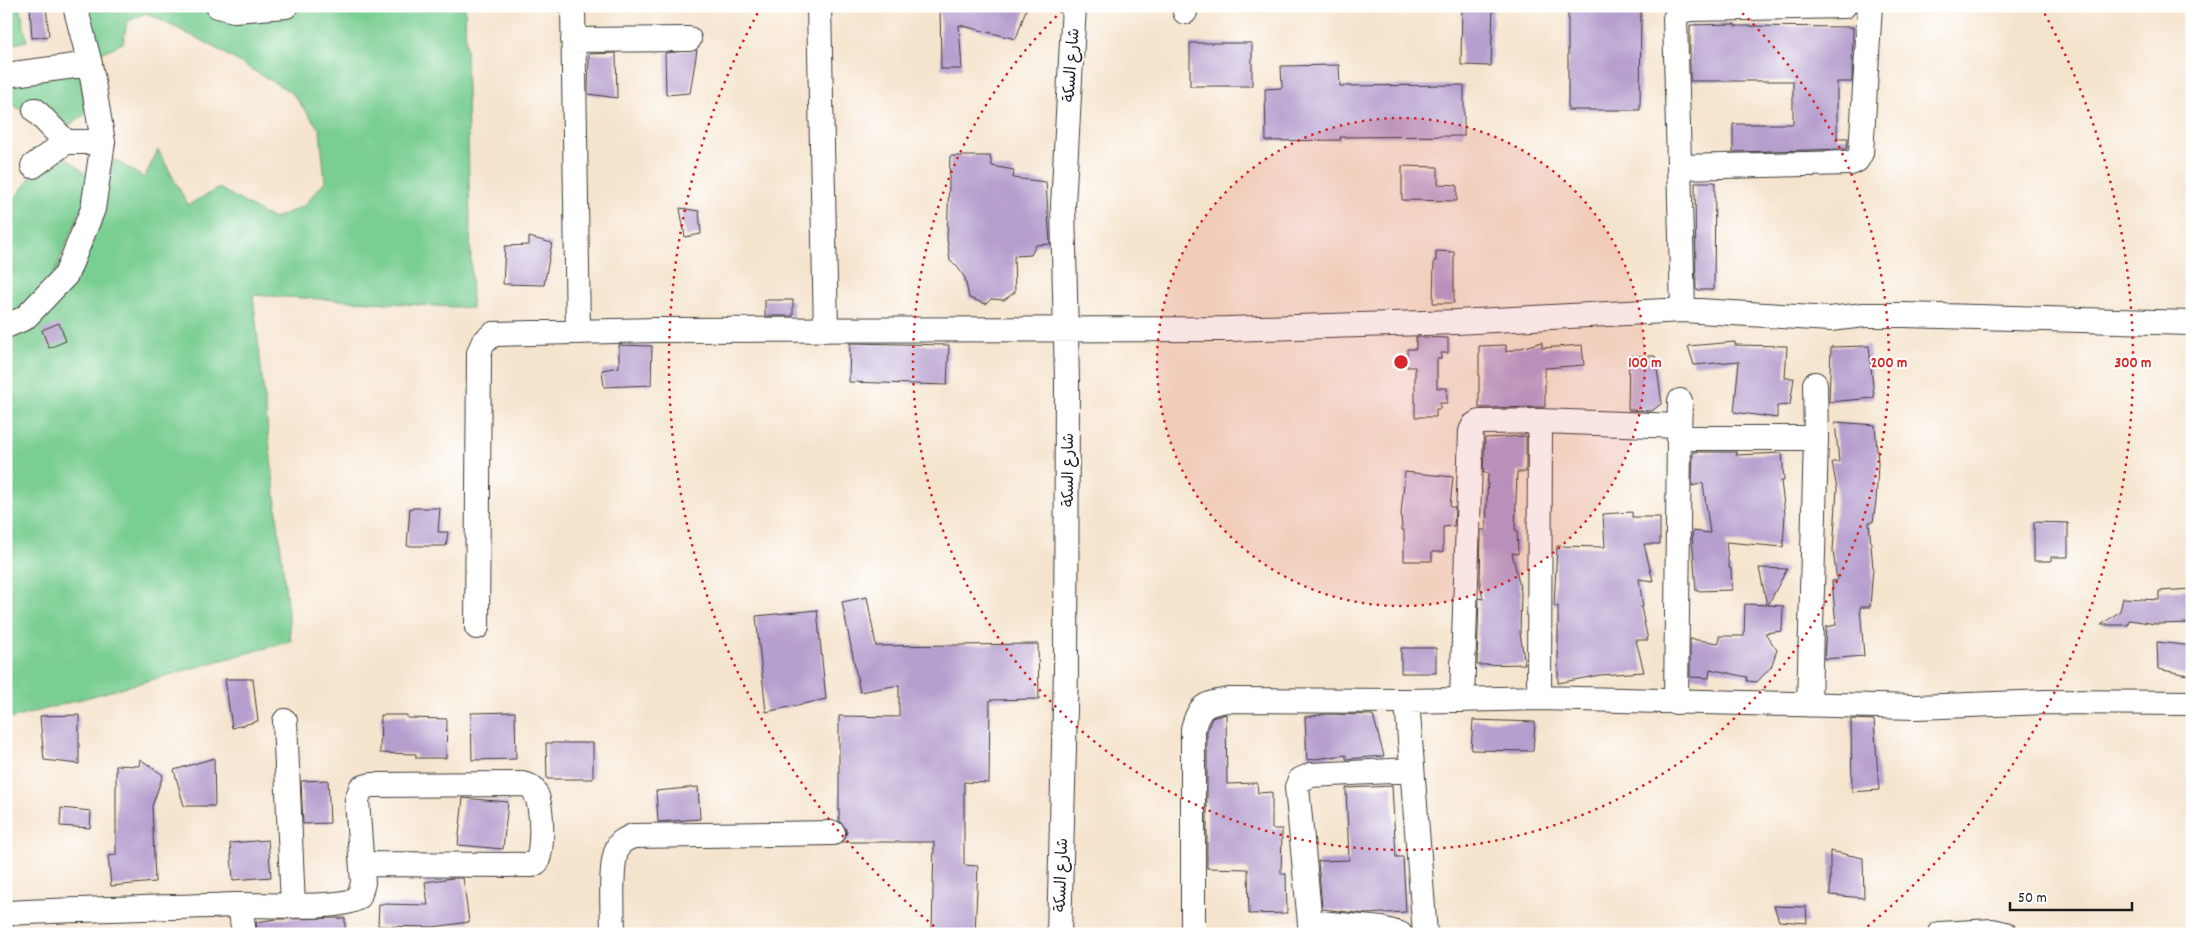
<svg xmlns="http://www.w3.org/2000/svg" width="2198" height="940" font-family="Dekko,'Playpen Sans Arabic',sans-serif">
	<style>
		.green { fill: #79ce91; stroke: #4a7556 }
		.building { fill: #b59fce }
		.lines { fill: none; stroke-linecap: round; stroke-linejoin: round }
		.minor-casing { stroke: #3d3a37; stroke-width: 26 }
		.minor { stroke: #fff; stroke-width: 24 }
		.ring { fill: none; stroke: #d62828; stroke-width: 2.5; stroke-dasharray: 2.5 5 }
		.labels { text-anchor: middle; stroke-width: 4; stroke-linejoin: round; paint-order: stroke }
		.street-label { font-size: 16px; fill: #1c1c1c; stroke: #fff }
		.centre { fill: #d62828; stroke: #fff; stroke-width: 2.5 }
		.ring-label { font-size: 15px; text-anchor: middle; font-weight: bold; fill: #d62828; stroke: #fff; stroke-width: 4; stroke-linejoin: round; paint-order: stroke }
	</style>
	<rect width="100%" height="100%" fill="#fff"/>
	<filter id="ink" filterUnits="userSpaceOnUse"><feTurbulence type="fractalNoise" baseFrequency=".02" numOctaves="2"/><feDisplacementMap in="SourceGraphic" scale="10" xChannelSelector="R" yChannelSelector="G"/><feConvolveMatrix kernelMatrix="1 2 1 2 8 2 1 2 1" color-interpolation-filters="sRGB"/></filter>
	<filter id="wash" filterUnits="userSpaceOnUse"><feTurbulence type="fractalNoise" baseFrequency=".0096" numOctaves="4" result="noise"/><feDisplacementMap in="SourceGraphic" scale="20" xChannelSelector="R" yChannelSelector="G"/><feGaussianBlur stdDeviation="1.12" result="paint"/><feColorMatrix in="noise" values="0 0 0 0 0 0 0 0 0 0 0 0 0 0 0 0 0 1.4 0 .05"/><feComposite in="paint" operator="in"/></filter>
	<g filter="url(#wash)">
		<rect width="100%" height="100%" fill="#f5e4cd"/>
		<!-- green -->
		<path class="green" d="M6,6H20L27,41L6,46Z
			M86,6H182L255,20L297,12V6H465L472,308L253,295L291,641L6,720V335L101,210L114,159L144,178L158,150L188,205L219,188L273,219L305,205L325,181L320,130L292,93L205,42L146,13L127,22L123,43L96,55Z
			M79,70L87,113L68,126L36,99L24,113L6,99V81Z
			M65,156L89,177L91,187L48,287L6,318V210L36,170Z"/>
		<g id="blocks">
			<!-- building -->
			<path class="building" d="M30,6H46L49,36L32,38Z
				M940,6H1027L1016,39L959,25L962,69H941Z
				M1462,6H1493L1491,66L1461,65Z
				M1568,6L1641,7L1640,110H1568Z
				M1735,24V26L1853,27L1852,82H1837V138H1848L1847,149L1733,152V124H1793V81H1690V25Z
				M1190,43H1252V86H1190Z
				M697,50L690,93L666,95L665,53Z
				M616,53L617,98L588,94L589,54Z
				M1339,65L1340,86L1464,85V136L1340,137L1341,140L1266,141L1265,89L1282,88L1281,66Z
				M950,156H990L992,166L1014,170L1013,178L1046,182L1050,244L1036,245L1031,255L1014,256L1015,292L1004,300L991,299L986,304L969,298L965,278L956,265L950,261L947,238Z
				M1402,166L1438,167V184L1457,185V201L1402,200Z
				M1695,182H1715L1714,290H1696Z
				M680,208L699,211L701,234L685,237Z
				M529,237L552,243L544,285L503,284L505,246L529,245Z
				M1436,251L1454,252V303H1433L1434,261H1436Z
				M765,300H793V316H765Z
				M59,323L66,341L49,348L42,330Z
				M1416,337L1448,338V353H1441V359H1437V388H1447V403H1440V409H1436V417H1415V367H1407V349H1416Z
				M1542,342V348L1582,345L1584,365L1545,368V407L1479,408V346L1506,345V352Z
				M1735,342V345L1787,346L1785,378H1794L1790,405L1777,406V418L1734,412L1739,361L1694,365L1688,346Z
				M850,343L949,345L947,385L849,382Z
				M619,345L652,346L651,385L604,387L602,370L619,367Z
				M1869,346L1874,398L1829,402L1831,347Z
				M1629,356H1655L1662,403L1652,411L1628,410Z
				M1835,422L1875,425L1878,463L1876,501L1873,522H1869L1873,568L1870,607H1860L1864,656L1824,659L1826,627L1836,625L1832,581H1837L1833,551L1837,489L1832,462H1839Z
				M1526,436V472H1517L1515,530H1517L1518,554L1512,553L1521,592L1520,633L1525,664L1477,665L1479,598L1483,599L1480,584L1481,530H1486L1488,473H1483L1485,438Z
				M1693,452H1737L1736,455L1782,453L1784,481H1781L1785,514L1783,547L1726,542L1729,568H1731L1732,590L1696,591L1692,536L1693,531L1710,533L1703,483L1692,486Z
				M1405,472L1453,477L1450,507H1455L1454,526L1443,527V552H1432V561H1404V530H1402L1401,514Z
				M410,508H440L438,532H448L446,546H407Z
				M1632,512V517H1660V544H1644L1653,581L1639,579L1643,607H1641L1648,640H1636L1644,672L1600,675L1558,683V606H1554L1557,546L1605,547L1603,514Z
				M2034,522L2068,523V557H2051V561H2034Z
				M1759,568L1787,569L1768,605L1783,606L1782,631L1765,633L1777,650L1771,667L1757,682L1747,681V677L1710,669L1709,678L1690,677V639L1719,643V636H1744L1745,604L1767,605Z
				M2192,589V623L2156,624L2129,620L2128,625H2101L2120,611L2123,598L2159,600V591Z
				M867,597L876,646L1038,644L1039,699L990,700L989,783L964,782V865L978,866L975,934H932L934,842H843L847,832L844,826L839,821V716L899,717V685L860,692L842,602Z
				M817,610L826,699L766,712L756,616Z
				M2157,642L2192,646V676L2158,669Z
				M1401,648H1436V673H1401Z
				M225,679H253L258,721L232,728Z
				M515,712L516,759L472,760L471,713Z
				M1226,714L1227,784L1257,783L1258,793L1272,792V829H1282L1281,874H1286L1287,913L1249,914L1248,869L1207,868V731L1212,718Z
				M1326,714L1373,715L1384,756L1346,759V755L1307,760L1305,717Z
				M79,715V764L44,760L40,716Z
				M381,715H407V718L447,719L446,758H416V754L380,753Z
				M1851,719L1874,720L1879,790L1852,792Z
				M1473,720L1535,722L1533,751L1471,750Z
				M546,743H593V779H547Z
				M214,758L215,806H184L174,770Z
				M140,759L163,775L152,806L155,882L111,886L108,856L116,855V765L139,766Z
				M328,780L330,823L303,824L301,781Z
				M1392,786L1396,857H1403L1406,912L1365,914L1322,909L1318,861L1349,860L1346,788Z
				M698,787L700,819L658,822L656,791Z
				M463,798L508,802L503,849L458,845Z
				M61,808L91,811L90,828L60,826Z
				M268,840L271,877L233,880L230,843Z
				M1830,851L1863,858L1864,898L1830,895Z
				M453,878H463L469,922L434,927L378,926L379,904L428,905L425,882Z
				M1774,906L1806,907L1807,923L1779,921Z
				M345,918V934H257L256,922L276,919Z"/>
		</g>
	</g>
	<g filter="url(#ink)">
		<use href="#blocks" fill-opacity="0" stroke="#3d3a37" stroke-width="1"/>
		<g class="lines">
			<defs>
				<path id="minor" d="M218,6L234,10L286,6
					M573,6L578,332
					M819,6L826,330
					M1185,6V12
					M573,40L689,39
					M6,75L90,64
					M35,110L66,142H103
					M33,166L66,142
					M1679,167L1851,163L1857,160L1861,153L1870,6
					M1683,310L1675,18L1681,11L1690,9L1844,6
					M6,326L25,318L66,275L93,209L103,142L90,64L75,6
					M1679,438L1680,401
					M477,627L479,353L483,343L493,334L655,330L1228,329L1456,322L1683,310L1830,319L1864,315H1904L2192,323
					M1539,698L1540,421
					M1462,700L1471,431L1474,425L1480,422L1540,421L1679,426
					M1407,701L1425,934
					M1676,702L1679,438H1816
					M1809,705L1816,438L1815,384
					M285,721L293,906
					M240,905L244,934
					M6,913C82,909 159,908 235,905C260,904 342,911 359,897L363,883L357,800L361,788L371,785L522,784C527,785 532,786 535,792C543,807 543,847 537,862L532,865L363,864
					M1310,922L1382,929L1400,934
					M613,934C613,913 609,865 618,847C620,841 627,839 633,836L833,833
					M1059,934L1066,671L1067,382L1063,205L1074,6
					M1193,934V729C1199,705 1205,704 1228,700L1407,701L1539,698L1917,707L2046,702L2192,703
					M1311,934L1297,787L1300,780L1311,775L1411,770
					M1940,934L1992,931L2005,934"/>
			</defs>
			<!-- minor casing -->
			<use href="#minor" class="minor-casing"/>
			<!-- minor -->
			<use href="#minor" class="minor"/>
		</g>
	</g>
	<!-- distance rings -->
	<circle cx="1401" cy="362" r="244" fill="#d62828" fill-opacity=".12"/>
	<g class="ring">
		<circle cx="1401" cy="362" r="244"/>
		<path d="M1737 8A488 488 0 1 1 1065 8"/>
		<path d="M940 931A732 732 0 0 1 761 7M2041 7A732 732 0 0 1 1862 931"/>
	</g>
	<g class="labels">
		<!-- street labels -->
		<g class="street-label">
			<text transform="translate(1070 65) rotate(-86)" y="6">شارع السكة</text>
			<text transform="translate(1067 470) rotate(-90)" y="6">شارع السكة</text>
			<text transform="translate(1060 875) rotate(-88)" y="6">شارع السكة</text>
		</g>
	</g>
	<circle cx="1401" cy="362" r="8" class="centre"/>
	<g class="ring-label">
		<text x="1645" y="367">100 m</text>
		<text x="1889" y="367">200 m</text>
		<text x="2133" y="367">300 m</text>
	</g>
	<!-- margin -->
	<rect width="2198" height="940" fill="none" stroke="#fff" stroke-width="25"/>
	<!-- scale -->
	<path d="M2010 902v8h122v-8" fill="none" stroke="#1c1c1c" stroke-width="2.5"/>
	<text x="2018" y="902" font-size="15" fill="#1c1c1c" stroke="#ffffff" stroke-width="4" paint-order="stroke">50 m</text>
</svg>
